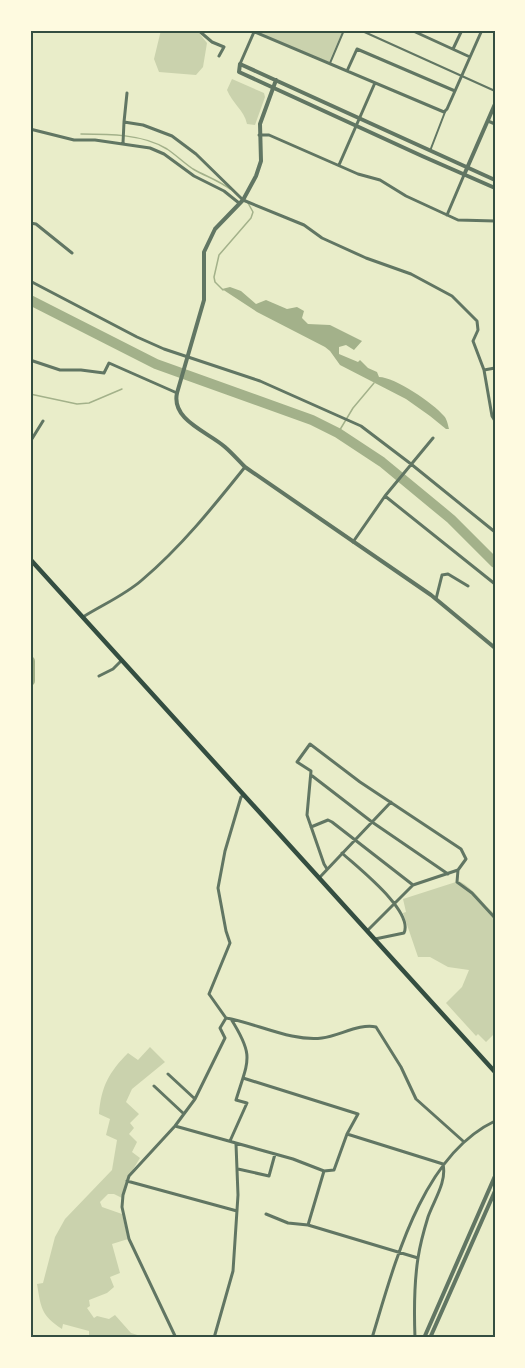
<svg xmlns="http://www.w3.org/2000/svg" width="525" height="1368" font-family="'DejaVu Sans',sans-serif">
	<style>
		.green { fill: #cad2ad }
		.water { fill: #a3b18a }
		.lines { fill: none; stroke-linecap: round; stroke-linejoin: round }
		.stream { stroke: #a3b18a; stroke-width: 1.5 }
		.river { stroke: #a3b18a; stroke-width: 10 }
		.pedestrian { stroke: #617663; stroke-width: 2 }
		.minor { stroke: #617663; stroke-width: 3 }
		.tertiary { stroke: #617663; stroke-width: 4 }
		.primary { stroke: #344e41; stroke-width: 4.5 }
		.neatline { fill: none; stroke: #344e41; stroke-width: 2 }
	</style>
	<rect width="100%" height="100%" fill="#e9edc9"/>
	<!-- green -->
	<path class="green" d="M161,30H179L199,33L207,43L203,67L196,75L159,72L154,59Z
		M255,30H343L329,62L254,32Z
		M232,79L264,93L265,97L255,125L247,124C244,110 232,103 227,90Z
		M459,881C475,889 482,904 495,914V1033L486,1042L478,1034L476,1036L446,1003L462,987L469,970L448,967L430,957H418L403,913L406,912L403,899Z
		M150,1047L165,1062L132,1089L126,1102L139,1114L130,1123L134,1128L129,1134L137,1142L132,1152L140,1158L129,1176L122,1198L114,1194H108L100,1202L102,1207L122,1214L128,1239L112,1244L120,1273L110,1277L114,1287L107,1293L89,1300L90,1306L87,1308L94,1318L97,1316L109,1319L115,1315L131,1333L147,1338H89V1331L63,1324L62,1329C41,1315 41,1308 37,1284L43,1283L55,1237L65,1219L112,1170L117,1140L106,1135L110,1119L99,1114C101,1087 109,1072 128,1053L138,1060Z"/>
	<!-- water -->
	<path class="water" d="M230,287L241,291L256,304L266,300L287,309L297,307L304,311L302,318L308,324L330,325L362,341L354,350L346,345L339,347V354L358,362L360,360L368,368L377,372L379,377C395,377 433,403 444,416C447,419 448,425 449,429H446L430,416L406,399L340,365L330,351L325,347L257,312L222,289Z"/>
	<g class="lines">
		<!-- stream -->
		<path class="stream" d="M81,134C108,134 143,134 167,149C176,155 184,163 193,169C205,176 218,180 230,189
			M223,290L215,282L214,277L219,255L251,218L253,212L248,203
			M30,394L77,404L89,403L122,389
			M338,433L353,408L374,383"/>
		<!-- river -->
		<path class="river" d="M30,300L156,364L312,420L338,433L382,462L451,519L495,563
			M30,661V681"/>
		<!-- pedestrian -->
		<path class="pedestrian" d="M360,30L495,91
			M330,63L344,30
			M430,151L445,112"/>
		<!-- minor -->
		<path class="minor" d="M198,30L212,42L224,47L219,56
			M250,30L444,112L447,109L482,30
			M411,30L470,57
			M453,49L462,30
			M240,64L254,32
			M347,71L357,49L455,91
			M488,121L495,124
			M124,122L127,93
			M30,129L74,140H95L150,148L164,154L194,176L224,191L239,203
			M259,135H269L358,174L380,180L406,196L458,220L495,221
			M123,143L124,122L143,125L172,136L196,154L243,200L304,225L322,238L366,258L411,274L452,296L477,321L478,330L473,341L484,370L492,416L495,421
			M339,165L374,85
			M447,215L464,175
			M30,223L36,224L72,253
			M30,281L137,337L164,349L260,381L361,426L411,464L495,532
			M30,360L60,370H81L104,373L109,363L177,393
			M484,370L495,368
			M30,442L43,421
			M385,496L495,584
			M353,542L385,496L433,438
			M436,599L442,575L448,574L468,586
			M83,617C102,605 125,595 142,580C181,547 213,507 245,467
			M99,676L113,669L122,660
			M311,775L372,822L448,874
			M244,795L241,797L225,851L218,888L226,931L230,943L209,994L226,1018C256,1023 292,1042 322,1038C339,1036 360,1023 376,1027L401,1067L416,1099L463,1141
			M311,827L328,820L332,822L413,885
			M342,853C358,868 414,911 404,933L375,939
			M327,869L324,864L307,815L311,771L297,762L310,744L360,782L461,849L466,859L458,870L413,885L368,930
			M458,870L457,882L472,893L495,918
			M320,877L391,802
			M168,1074L195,1099
			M154,1086L184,1114
			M175,1126L293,1159L324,1171L334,1170L347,1134L358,1114L243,1078
			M347,1134L443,1164C447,1182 434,1200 428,1217C424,1230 420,1245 418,1258C414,1284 414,1312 415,1338
			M230,1141L247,1103L236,1100C248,1060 255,1057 231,1019
			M238,1169L269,1176L275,1154
			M127,1181L237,1211
			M266,1214L288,1223L308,1225L418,1258
			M308,1225L324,1171
			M176,1338L129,1239L122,1207L123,1195L129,1176L175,1126L195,1099L225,1038L220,1028L226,1018
			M214,1338L233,1271L238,1195L236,1144
			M372,1338C394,1266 421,1156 495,1121"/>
		<!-- tertiary -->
		<path class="tertiary" d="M276,80L260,124L261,161L256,176L243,200L215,229L204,252V300L177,393C171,420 208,432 225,447C232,453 238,460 245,467L431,595L495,648
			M464,175L495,104
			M495,180L240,64L239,72L422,156L495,188
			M424,1338L495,1176
			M430,1338L495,1191"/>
		<!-- primary -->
		<path class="primary" d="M30,559L495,1072"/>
	</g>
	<!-- border -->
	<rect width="525" height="1368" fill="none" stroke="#fefae0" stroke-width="63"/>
	<rect x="32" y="32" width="462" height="1304" class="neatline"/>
</svg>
